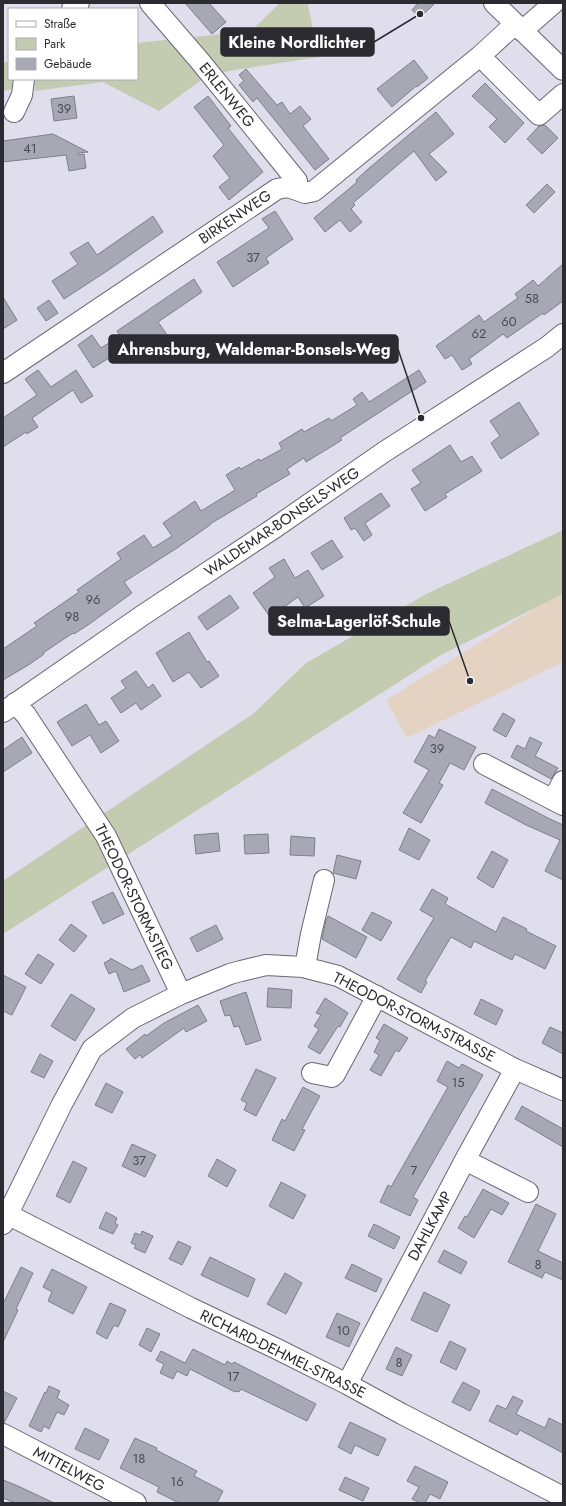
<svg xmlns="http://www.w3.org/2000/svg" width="566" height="1506" font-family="Jost,sans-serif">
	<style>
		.education { fill: #e4d3c2 }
		.green { fill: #c3ccb0 }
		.building { fill: #a8a7b4; stroke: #807e8b }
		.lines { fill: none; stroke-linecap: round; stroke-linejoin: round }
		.minor-casing { stroke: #686773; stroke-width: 22 }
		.minor { stroke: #fff; stroke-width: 20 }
		.labels { text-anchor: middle; stroke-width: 3; stroke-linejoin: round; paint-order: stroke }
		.number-label { font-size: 13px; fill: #4b4a52 }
		.street-label { font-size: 15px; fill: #2c2b31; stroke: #fff }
		.leader { fill: none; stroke: #2c2b31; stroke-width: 1.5 }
		.callout-dot { fill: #2c2b31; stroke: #fff; stroke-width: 1.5 }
		.callout { fill: #2c2b31; stroke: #2c2b31; stroke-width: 1.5 }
		.callout-label { font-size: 16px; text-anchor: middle; font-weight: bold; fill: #fff }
	</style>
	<rect width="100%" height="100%" fill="#e0deec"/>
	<!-- education -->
	<path class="education" d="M563,594V662L407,738L386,700L539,606Z"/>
	<!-- green -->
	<path class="green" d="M280,3H310L308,5L319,57L229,71L204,78L159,111L103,82L35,91L34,79H137V43L251,31Z
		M3,62H9V79H16L14,89L3,91Z
		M563,530V594L441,655L3,934V881L254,713L306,663L428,593Z"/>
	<!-- building -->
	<path class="building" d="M185,3H209L226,22L212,34Z
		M418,3H435L420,18L412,10Z
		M414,60L428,78L417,87L416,86L392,107L377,89Z
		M246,69L277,105L282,102L290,114L300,106L311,119L303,126L329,159L315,170L257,98L253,102L239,85L244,81L239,75Z
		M485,83L524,123L505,143L489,127L497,119L472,96Z
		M74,96L77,118L54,121L51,99Z
		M208,96L231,126L228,128L263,172L229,200L219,187L230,178L213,156L224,145L194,107Z
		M436,112L454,134L429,154L447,172L436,181L414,151L353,203L355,205L351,209L362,222L350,232L340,220L325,232L314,218L357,182L356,180L368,169Z
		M545,125L558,138L542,154L527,139L539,126Z
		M53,134L88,152L78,153V155L84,154L86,168L69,171L66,155L3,162V141Z
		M547,184L555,192L534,213L526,205Z
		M275,211L293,239L266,258L269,263L233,287L217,262L269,228L262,219Z
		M153,216L163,232L107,271L64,299L52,281L78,264L70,253L88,242L97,255Z
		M563,264V301L544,315L543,313L507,338L503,334L469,359L472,364L462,370L452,355L445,359L436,346L479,315L484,322L518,298L515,294L533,280L538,286Z
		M194,279L202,292L158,322L168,336L154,345L153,344L124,363L117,353L93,368L78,345L92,335L101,348L120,336L117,331Z
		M3,297L17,320L3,329Z
		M49,300L58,313L46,321L37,308Z
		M38,370L51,387L76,370L93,396L81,403L73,390L32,418L38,427L27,434L26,432L3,447V418L37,395L25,379Z
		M419,370L426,382L340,438L342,440L306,462L304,458L287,469L290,474L256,494L257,496L210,524V525L177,548L124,582L132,593L88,625L74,634L73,633L43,653L44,654L30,664L3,680V649L37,626L34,623L79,592L77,590L121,559L117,553L144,535L153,548L172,536L163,523L195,501L201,511L235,490L226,475L239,467L241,469L259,459L260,461L282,449L279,443L302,429L304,432L329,418L331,421L357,405L353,399L362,392L369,402Z
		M519,402L539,434L501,459L491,443L500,436L490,421Z
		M450,445L461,462L472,456L482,471L445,494L447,497L425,511L411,489L421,483L412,470Z
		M381,493L390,506L365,523L372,535L364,541L355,528L351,530L344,518Z
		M332,540L343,557L322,570L311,553Z
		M284,559L295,578L308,570L324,596L305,608L298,597L270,617L253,593L275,577L269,568Z
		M230,595L239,608L207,630L198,617Z
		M189,632L207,662L209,661L219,676L201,688L189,672L173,682L156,653Z
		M136,671L148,688L153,684L161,696L141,710L136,703L121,713L111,698L126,688L121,681Z
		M86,704L99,725L106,721L119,741L101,753L90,735L72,746L57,722Z
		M503,713L515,720L506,737L493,730Z
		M439,729L476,747L464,770L450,763L439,783L443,785L421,823L403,813L429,770L414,762L429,735L435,738Z
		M22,737L32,753L3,772V750Z
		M530,737L542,743L535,756L558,768L551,779L511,757L517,745L525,749Z
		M492,789L548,818L563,825V880L545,871L560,840L526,825L485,803Z
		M409,828L430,840L419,860L399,850Z
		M218,833L220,851L196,854L194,835Z
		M268,834L269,853L245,854L244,835Z
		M291,836L315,838L314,856L290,855Z
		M492,851L508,860L493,888L477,878Z
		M337,855L361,861L356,879L333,873Z
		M432,889L448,898L445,904L496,932L503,917L527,929L526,931L556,946L545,969L515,954L512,960L474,941L471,948L451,937L425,981L427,982L421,993L397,979L434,918L420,910Z
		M113,892L124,914L103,924L92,902Z
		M372,912L392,922L381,941L362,930Z
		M328,916L367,937L356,958L322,939L326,920Z
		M71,924L87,936L74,952L59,940Z
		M216,925L223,939L197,952L190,938Z
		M38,954L54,964L41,984L25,974Z
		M110,958L132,970L142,965L150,981L124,992L116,971L109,974L104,963L111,959Z
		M3,975L26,987L12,1015L3,1011Z
		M268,988L292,990L291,1008L267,1007Z
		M246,992L261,1040L246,1045L239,1026L234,1027L230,1015L225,1016L220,1001Z
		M71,994L95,1009L75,1041L51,1026Z
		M325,998L348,1013L340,1027L338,1026L320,1054L308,1047L319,1029L314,1026L321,1015L316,1013Z
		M481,999L503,1010L496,1025L474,1014Z
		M198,1005L207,1021L186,1032L184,1028L142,1058L140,1055L135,1059L126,1049L145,1034L146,1036L164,1023Z
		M384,1024L408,1038L399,1052L396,1050L381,1076L370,1070L379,1055L374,1052L380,1040L376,1038Z
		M550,1027L563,1033V1054L542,1043Z
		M40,1054L53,1061L44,1078L31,1072Z
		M447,1061L459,1068L462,1064L483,1075L413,1197L418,1200L410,1216L380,1202L388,1185L391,1187L448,1087L437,1081Z
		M256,1069L276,1078L256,1116L244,1110L247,1103L241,1100Z
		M106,1083L123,1092L112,1113L95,1105Z
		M303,1087L320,1096L302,1129L305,1130L294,1151L272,1140L282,1119L285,1121Z
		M522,1106L563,1129V1147L515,1119Z
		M132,1144L156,1155L145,1177L122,1166Z
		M217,1159L236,1170L227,1187L208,1176Z
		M73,1161L87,1168L70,1203L56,1196Z
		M281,1182L306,1195L293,1219L269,1206Z
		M483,1189L509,1203L502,1215L491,1209L474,1238L458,1228L465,1216L467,1217Z
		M536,1204L556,1214L538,1251L563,1263V1280L545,1272L542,1278L508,1262Z
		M106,1212L117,1218L115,1223L118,1225L113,1234L99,1228Z
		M374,1224L400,1237L394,1249L368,1236Z
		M142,1231L153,1236L145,1253L134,1248L136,1245L131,1243L135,1233L141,1235Z
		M178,1241L191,1247L182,1265L169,1259Z
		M444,1250L467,1262L461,1274L438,1262Z
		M210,1257L255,1279L248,1297L201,1275Z
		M352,1264L382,1279L376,1292L345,1278Z
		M21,1267L33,1273L16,1309L18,1310L3,1342V1304Z
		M52,1269L87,1287L73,1314L48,1301L52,1292L43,1287Z
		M285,1273L302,1283L286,1314L267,1304Z
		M424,1292L450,1305L437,1332L411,1320Z
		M110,1303L126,1310L118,1327L114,1325L107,1339L96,1333Z
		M337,1313L360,1323L349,1347L326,1337Z
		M147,1328L160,1334L151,1352L139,1345Z
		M450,1341L466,1349L456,1370L440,1362Z
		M396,1347L412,1355L402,1376L386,1369Z
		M193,1349L225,1365L227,1361L232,1364L234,1362L316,1404L307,1421L241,1389L239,1392L236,1391L235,1392L190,1369L187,1376L177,1371L173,1379L160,1373L164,1364L156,1360L161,1351L185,1363Z
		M463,1382L480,1391L470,1411L452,1402Z
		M49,1386L60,1391L57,1398L69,1405L64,1415L57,1412L49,1429L44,1426L41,1432L29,1426L45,1392L46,1393Z
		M3,1391L17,1398L4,1423H3Z
		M513,1396L523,1401L516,1414L545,1428L549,1418L563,1425V1453L520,1430L517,1435L489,1421L497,1405L506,1409Z
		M350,1422L386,1439L378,1456L355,1445L351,1454L338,1447Z
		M85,1428L109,1440L99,1460L75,1449Z
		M135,1438L157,1448L156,1450L197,1471L194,1476L223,1491L217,1503H179L157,1492L159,1487L120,1468Z
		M415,1466L448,1482L440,1499L430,1494L425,1503H420L412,1499L419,1487L407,1481Z
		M345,1477L369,1488L363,1501L339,1490Z
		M3,1480L18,1486L54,1503H15L3,1498Z"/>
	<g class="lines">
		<defs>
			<path id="minor" d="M150,3L199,60L297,181L298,190
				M494,3L563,70
				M72,9L79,3
				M522,31L554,3
				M480,56L539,115L563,94
				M14,112L22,95L24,79
				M3,373L277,189L288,187L305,193L314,191L480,56L515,24
				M15,703L26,715L106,836L181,994
				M3,712L143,615L273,529L384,452L547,347L563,334
				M484,764L563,805
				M553,800L563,781
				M305,967L311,934L324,880
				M312,1073L332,1077L335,1074L377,996
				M465,1160L528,1192
				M3,1212L191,1308L277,1349L347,1384L402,1414L563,1497
				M3,1224L62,1104L92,1049L133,1018L181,994L230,974L241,971L266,965L303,967L338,976L515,1069L563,1090
				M347,1384L465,1160L515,1069
				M3,1434L136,1503"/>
		</defs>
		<!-- minor casing -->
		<use href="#minor" class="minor-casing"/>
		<!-- minor -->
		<use href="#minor" class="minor"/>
	</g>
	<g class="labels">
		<!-- number labels -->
		<g class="number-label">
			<text x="64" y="113">39</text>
			<text x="30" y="153">41</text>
			<text x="253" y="262">37</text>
			<text x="532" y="303">58</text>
			<text x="509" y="326">60</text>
			<text x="479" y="338">62</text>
			<text x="93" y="604">96</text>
			<text x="72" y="621">98</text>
			<text x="437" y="753">39</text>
			<text x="458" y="1087">15</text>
			<text x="139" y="1165">37</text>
			<text x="414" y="1175">7</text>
			<text x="538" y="1269">8</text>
			<text x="343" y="1335">10</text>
			<text x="399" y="1367">8</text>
			<text x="233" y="1381">17</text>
			<text x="139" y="1463">18</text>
			<text x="177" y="1486">16</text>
		</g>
		<!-- street labels -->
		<g class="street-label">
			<text transform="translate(227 95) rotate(51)" y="5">ERLENWEG</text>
			<text transform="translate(235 217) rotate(-34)" y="5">BIRKENWEG</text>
			<text transform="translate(282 522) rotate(-34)" y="5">WALDEMAR-BONSELS-WEG</text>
			<text transform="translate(134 897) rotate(64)" y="5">THEODOR-STORM-STIEG</text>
			<text transform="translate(414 1017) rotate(27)" y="5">THEODOR-STORM-STRASSE</text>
			<text transform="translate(430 1226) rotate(-62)" y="5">DAHLKAMP</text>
			<text transform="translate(283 1354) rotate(26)" y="5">RICHARD-DEHMEL-STRASSE</text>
			<text transform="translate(69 1469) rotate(28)" y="5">MITTELWEG</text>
		</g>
	</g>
	<!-- callouts -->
	<path class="leader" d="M420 14L374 42M421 418L398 349M470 681L449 621"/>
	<g class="callout-dot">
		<circle cx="420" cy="14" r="4"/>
		<circle cx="421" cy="418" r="4"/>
		<circle cx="470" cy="681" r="4"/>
	</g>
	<g class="callout">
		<rect x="221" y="28" width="153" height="28" rx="4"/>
		<rect x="109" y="335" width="289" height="28" rx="4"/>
		<rect x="269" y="607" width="180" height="28" rx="4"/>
	</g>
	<g class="callout-label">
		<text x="297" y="48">Kleine Nordlichter</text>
		<text x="254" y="355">Ahrensburg, Waldemar-Bonsels-Weg</text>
		<text x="359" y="627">Selma-Lagerlöf-Schule</text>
	</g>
	<!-- border -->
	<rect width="566" height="1506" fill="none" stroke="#2c2b31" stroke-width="8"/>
	<!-- legend -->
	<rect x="8" y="8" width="130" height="72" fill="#ffffff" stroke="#abaaad"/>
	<rect x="16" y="21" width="20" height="6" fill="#ffffff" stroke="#abaaad"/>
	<text x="44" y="28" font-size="12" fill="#2c2b31">Straße</text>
	<rect x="16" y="38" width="20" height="12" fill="#c3ccb0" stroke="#abaaad"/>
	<text x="44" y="48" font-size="12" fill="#2c2b31">Park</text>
	<rect x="16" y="58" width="20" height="12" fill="#a8a7b4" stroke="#abaaad"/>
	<text x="44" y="68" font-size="12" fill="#2c2b31">Gebäude</text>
</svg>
